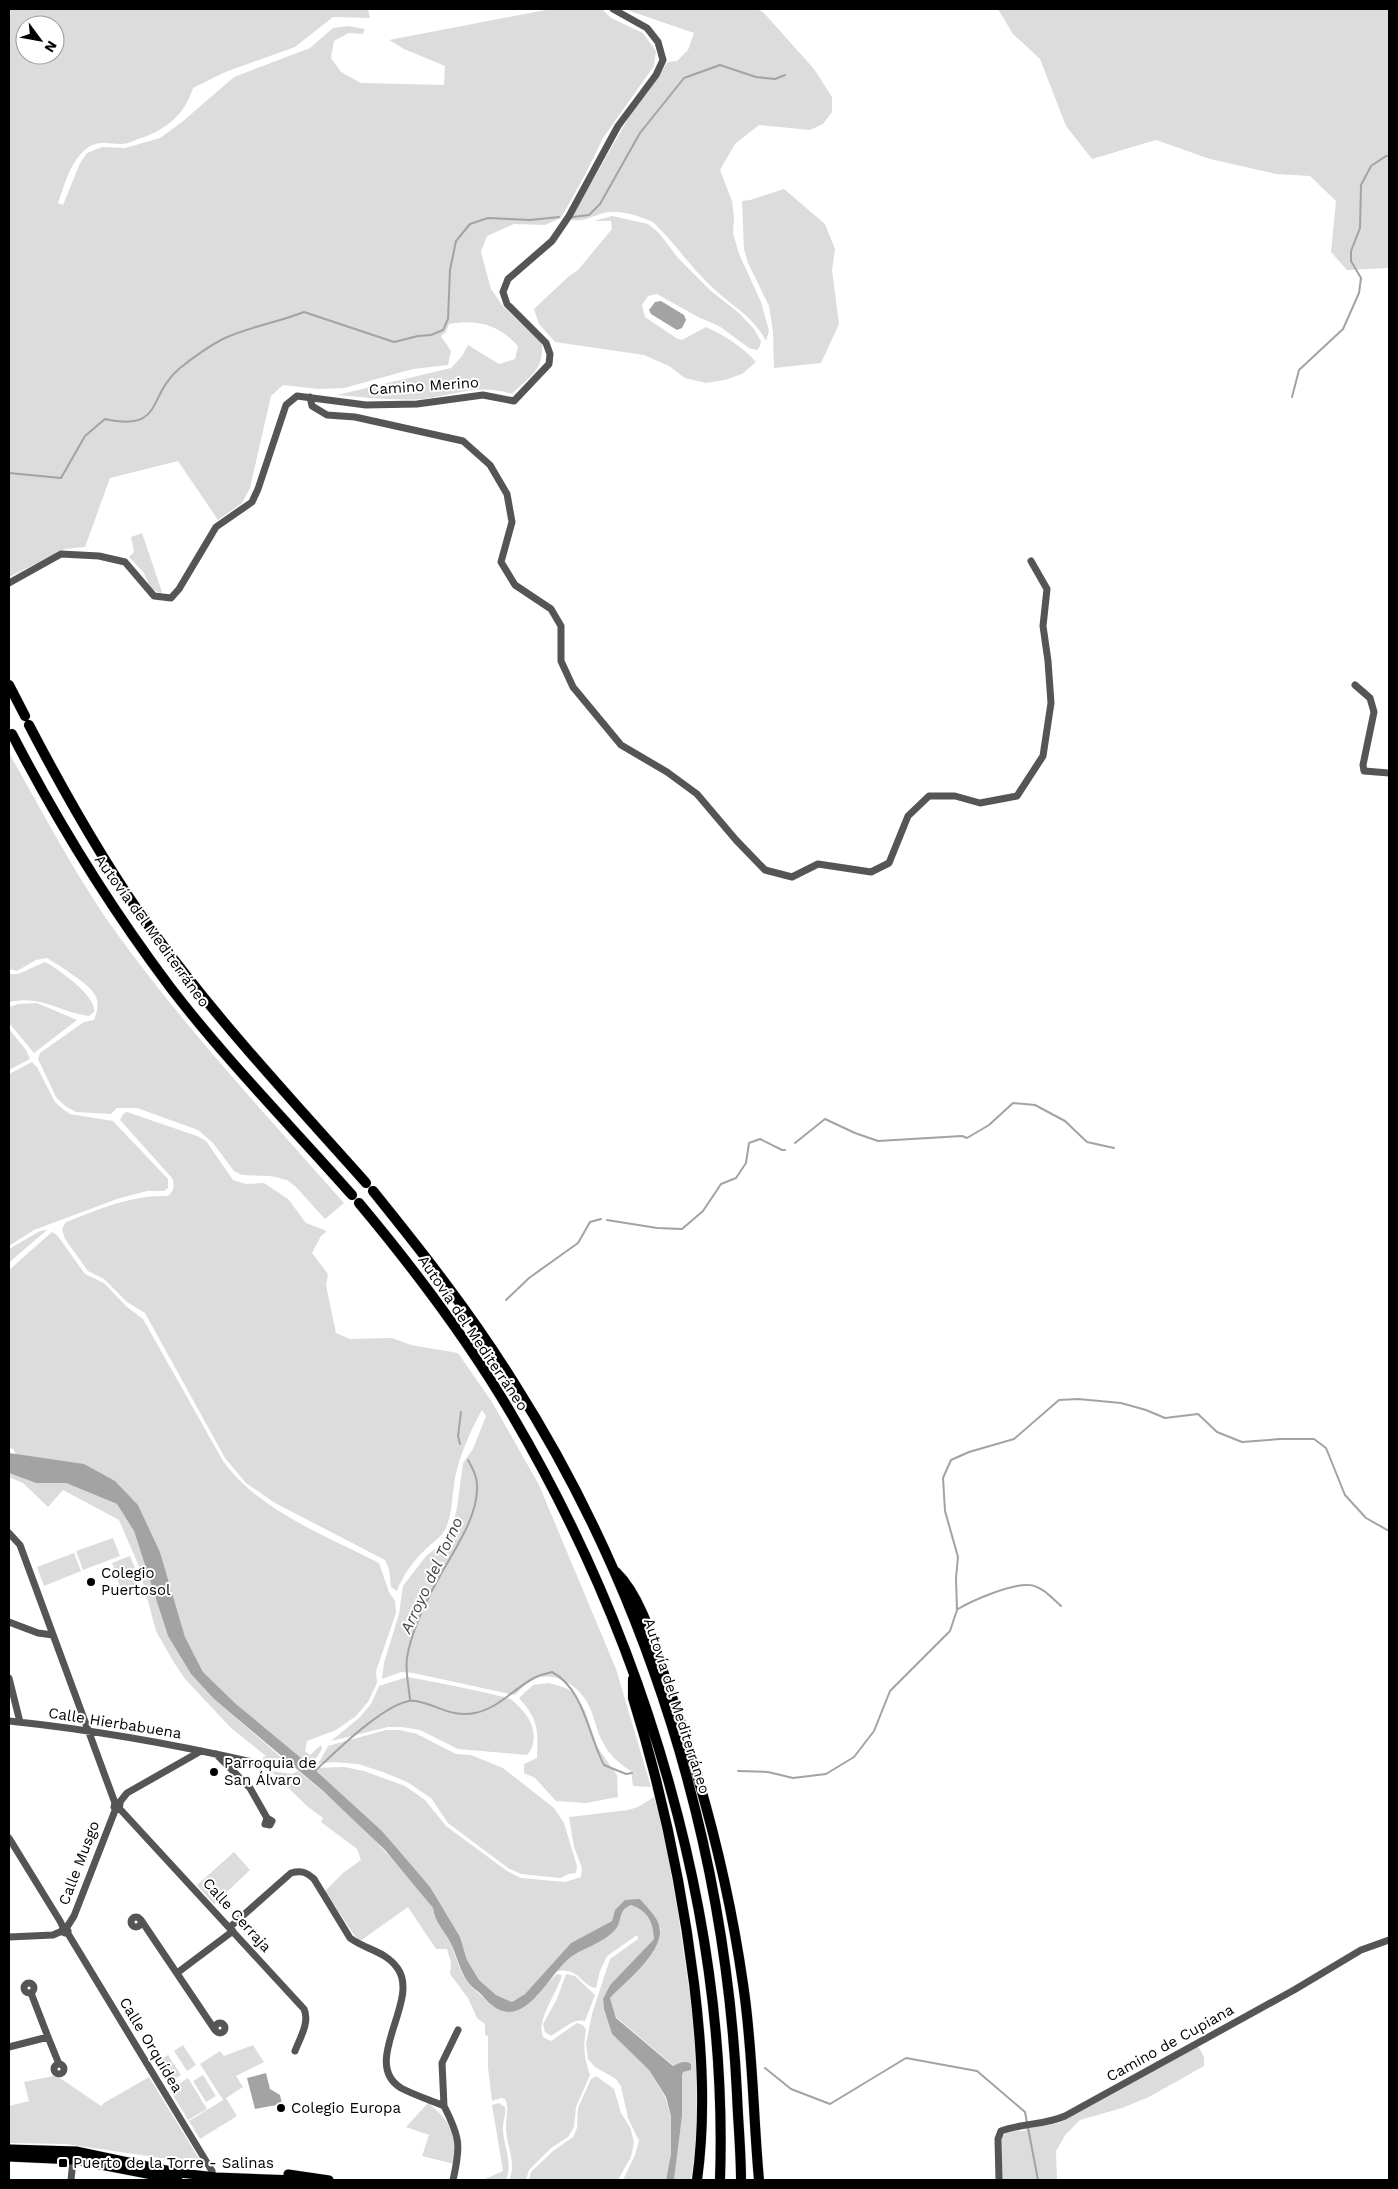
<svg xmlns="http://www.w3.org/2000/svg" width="1398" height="2189" font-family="'Work Sans',sans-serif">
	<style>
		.green { fill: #dcdcdc; fill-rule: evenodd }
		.water { fill: #a3a3a3 }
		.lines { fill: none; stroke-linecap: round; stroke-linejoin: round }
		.stream { stroke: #a3a3a3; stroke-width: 2 }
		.major-casing { stroke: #dbdbdb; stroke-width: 10 }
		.highway-casing { stroke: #dbdbdb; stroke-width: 11 }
		.minor { stroke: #555; stroke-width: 7 }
		.major { stroke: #000; stroke-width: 9 }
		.highway { stroke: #000; stroke-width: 10 }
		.poi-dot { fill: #000; stroke: #fff; stroke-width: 2 }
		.labels { text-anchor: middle; stroke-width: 4; stroke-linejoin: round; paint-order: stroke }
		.street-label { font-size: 15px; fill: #000; stroke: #fff }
		.poi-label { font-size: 15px; fill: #000; stroke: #fff; text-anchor: start }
		.water-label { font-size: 16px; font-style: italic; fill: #444; stroke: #fff }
	</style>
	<rect width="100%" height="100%" fill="#fff"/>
	<!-- green -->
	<path class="green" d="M9,9H368L370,18L333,17L295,47L225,72L193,88C185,114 166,130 141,138C135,140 128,144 122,144C109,144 97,140 86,149C70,162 65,184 58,203L63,205L80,163L87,153L102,147L125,148L160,138L182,122L234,77L310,48L333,28L348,26L365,29L363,34L349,33L334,41L331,58L341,72L361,83L444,85L445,66L404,49L389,40L551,9H602L611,18L643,33L656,51L654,66L603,138L586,173L561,218L545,225L514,224L487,236L481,252L491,289L502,305L542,344C544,370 529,377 512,394C478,383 456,395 422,399C394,401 365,397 337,395L451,368L462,356L468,345L499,364L515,359L518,346C498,324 477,319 449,324L446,332L441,336L451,351L448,365L413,369L344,388L319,389L283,385L271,396L250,488L242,503L218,520L178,461L110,478L85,547L65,549L9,577ZM25,25H55V55H25Z
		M624,9H758L764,13L814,69L832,97V112L823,124L810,130L759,125L735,144L720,170L732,201L734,218L733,233L739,254L761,302L769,331L766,341C754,317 732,306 714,289C691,268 675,243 653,222C637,215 616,208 600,214C585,219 587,221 570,220L628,119L668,62L677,61L688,50L694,33Z
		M998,9H1389V268L1347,270L1331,252L1336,201L1310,176L1276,174L1210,159L1156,140L1092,159L1066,126L1040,59L1013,34Z
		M784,189L825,224L835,249L832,270L839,324L821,363L774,368L773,332L769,306L748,263L744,249L742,201L750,200Z
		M612,216L648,224L659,233L678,258L711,291L739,313L754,329L761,341L760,346L757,350L749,348L719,326L698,317L657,294L648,296L642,305L645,317L676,338L682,340L706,327C724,335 743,347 756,362L742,374L725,380L706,383L685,378L669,366L644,355L555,342L539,324L534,309L568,277L578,270L612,229L611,221H594Z
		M142,533L162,592L160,593L151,589L144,573L129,557L134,552L131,537Z
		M9,753C47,820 82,888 129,950C195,1039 271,1120 344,1203L325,1219L296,1187L287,1180L271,1176L242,1175L234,1171L213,1143L198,1130L137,1108H117L111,1114L76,1112L65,1106L56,1097L38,1059L40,1053L84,1022L94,1020C97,1012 99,1005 96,997C92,985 58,965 47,958L36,960L17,971L9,969Z
		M45,962C58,969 97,996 94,1012L89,1016C58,1012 43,995 9,1002V974H18Z
		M37,1003L77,1020L34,1053L9,1023V1007L18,1004Z
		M9,1029L26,1050L30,1059L9,1070Z
		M32,1062L37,1067L55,1102L64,1110L70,1114L113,1121L168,1179V1188L164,1191H147L117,1199L34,1230L9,1246V1074Z
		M127,1112L197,1136L206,1141L233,1180L246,1184L264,1183L288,1199L306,1223L327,1231L321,1236L312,1253L328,1274L326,1285L336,1333L350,1339L392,1338L411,1345L458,1353L492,1402L539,1485L616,1669L651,1787L633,1786L631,1771C618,1763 608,1754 601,1739C596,1728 594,1716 589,1706C580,1686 554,1669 533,1680C526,1683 520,1690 515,1695L413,1673L401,1672L382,1679L384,1663L399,1614L403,1586L426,1556L443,1543L451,1531L457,1508L463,1463L473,1449L486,1416L482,1410C470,1432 460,1454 455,1478C452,1495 453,1511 446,1528C442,1536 435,1541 428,1547C415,1559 403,1574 397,1591L391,1587L389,1569L385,1560L275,1503L246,1483L225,1458L145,1313L127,1302L104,1279L88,1271L65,1239L62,1229L66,1222C100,1209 131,1195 168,1196C174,1191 175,1185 172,1178L120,1120L123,1114Z
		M47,1230L13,1259L9,1263V1249L40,1231Z
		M52,1232L57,1235L85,1274L104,1283L127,1307L143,1319L223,1461C259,1511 325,1535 379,1563L389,1592L395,1601L396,1613L376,1671L377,1683L368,1702L356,1716L336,1730L307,1741L305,1751L310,1755L321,1745L322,1749L317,1757L308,1765L236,1704L203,1672L185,1637L160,1552L138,1505L43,1459L16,1455L14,1450L9,1447V1270Z
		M9,1473L36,1483H66L117,1504L134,1531L168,1636L191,1674L214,1699L292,1767H282L263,1760V1757L266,1756L231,1728L185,1679L173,1661L156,1631L138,1564L119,1520L63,1490L48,1507L23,1483L9,1477Z
		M113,1538L120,1556L83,1570L76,1551Z
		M74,1553L81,1571L44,1586L37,1567Z
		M130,1556L135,1568L117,1575L112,1563Z
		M136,1571L140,1583L122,1591L117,1579Z
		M407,1677C420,1679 508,1696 512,1700C522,1709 530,1717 533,1730C535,1739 533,1749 527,1755L458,1749L420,1730L402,1727H388L331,1741L359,1718L371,1704L379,1686Z
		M549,1683L566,1688L576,1695L585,1711L598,1748L617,1775L618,1797L586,1803L556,1801L535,1778L524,1773V1764L537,1758C538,1730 539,1720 519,1698L533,1685Z
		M386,1730H399L417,1734L456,1754L471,1755L503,1768L554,1808L564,1823L577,1866L576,1873L569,1874L560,1878L521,1874L508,1868L448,1823L431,1798L407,1782L383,1772L358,1764L333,1762L318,1764L328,1746Z
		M344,1767L364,1771L405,1786L425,1800L446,1826L507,1871L521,1878L565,1882L581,1877L582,1868L574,1847L569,1817L628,1810L638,1807L654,1797L662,1824L677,1907L696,2037L697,2137L691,2180H674L682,2116V2076L683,2072L691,2070V2064L674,2066L616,2017L610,1998L640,1967L661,1929L651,1911L640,1899L615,1910L612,1921L571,1943L525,1994L512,2002L496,1995L479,1980L467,1960L460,1937L382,1831L313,1768Z
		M271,1771L292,1774L298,1771C348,1811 394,1857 433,1908C435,1923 446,1931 451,1945C457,1959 460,1973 469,1984C475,1991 486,1999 492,2006L536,1997L544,1986L557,1974L562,1975C557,1994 536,2019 543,2037L551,2041L577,2023L583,2025L586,2030C583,2046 584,2059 590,2075L576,2107L574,2127L568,2137L551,2148L529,2170L526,2180H509C517,2164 507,2147 506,2130C505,2118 510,2111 505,2099L501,2098L492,2101L488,2068V2036L485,2035V2024L477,2018L468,1998L450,1974L451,1962L447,1949H436L408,1907L360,1941L354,1935L325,1891L343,1873L361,1860L357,1849L321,1822L323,1818L308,1807Z
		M234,1852L250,1870L214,1904L197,1885Z
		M631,1905C648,1911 653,1922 654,1939L610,1985L603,1999L604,2009L612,2034L649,2070L665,2097L671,2116V2154L666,2180H623L635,2155L639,2141L628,2118L621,2086L616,2079L595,2067L588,2059L586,2044L592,2014L610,1959L638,1939L637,1935L607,1956L600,1971L596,1988C580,1985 580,1967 556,1971L571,1957L600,1940L624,1908Z
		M566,1974L575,1976L595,1995L585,2021C573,2018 562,2030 551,2036L545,2032L543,2024L557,1999Z
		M183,2045L196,2065L187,2071L174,2051Z
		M253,2045L264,2062L236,2076L243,2087L226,2098L237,2116L200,2139L189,2121L223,2100L200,2064L220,2051L224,2056Z
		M1198,2046L1204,2057V2066L1149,2097L1122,2108L1080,2120L1066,2134L1056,2151L1057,2180H1001L1002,2137C1010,2129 1014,2131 1025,2131L1026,2128L1059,2123Z
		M168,2055L181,2075L171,2081L158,2061Z
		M203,2075L216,2096L206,2102L193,2081Z
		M53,2076L60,2078L101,2106L104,2103L149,2077L198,2157V2162L195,2163L66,2144L9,2143V2106L29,2101L24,2082Z
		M596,2076L614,2089L621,2113L630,2127L634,2142L631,2157L618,2180H529L531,2172L553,2151L573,2137L577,2128L578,2108L591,2079Z
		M188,2078L207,2109L188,2120L170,2090Z
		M428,2103C452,2122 456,2134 454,2164L422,2156L429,2135L406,2127Z
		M499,2103L505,2107C507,2115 502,2122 503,2130C504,2147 513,2163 506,2180H485V2179L503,2171L492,2105Z"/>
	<!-- water -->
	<path class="water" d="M661,301L684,315L686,320L682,328L677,330L651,314L649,310L655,302Z
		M9,1453L84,1464L115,1481L138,1505L160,1552L185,1637L203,1672L236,1704L313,1768L382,1831L430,1887L460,1937L467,1960L479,1980L496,1995L512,2002L525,1994L571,1943L612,1921L615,1910L625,1900L640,1899C647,1907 660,1919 660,1931C660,1955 626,1981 610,1998L616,2018L673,2066C680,2063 684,2060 691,2064V2070L683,2072L682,2076V2116L674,2180H666L671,2154V2116L666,2097L649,2070L612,2034L604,2009L603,1999L610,1985L654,1939C653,1922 648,1911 631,1905C616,1911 624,1922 613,1932C602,1943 584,1948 571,1957C548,1974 526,2030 493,2006C487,2002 483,1995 476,1990C461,1979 459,1960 451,1944C445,1931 435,1923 433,1908L385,1850L323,1791L214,1699L191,1674L168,1636L134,1531L117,1504L66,1483H36L9,1473Z
		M266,2073L270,2089L280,2095L282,2104L255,2109L247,2078Z"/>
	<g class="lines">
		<!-- stream -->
		<path class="stream" d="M573,217L589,215L600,204L640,133L684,78L720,65L756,77L775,79L785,75
			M1292,397L1299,370L1343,329L1359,293L1361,278L1351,261V251L1360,228L1361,185L1371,166L1386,156H1389
			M9,473L61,478L85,436L105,419C165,432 146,396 180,368C191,359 212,344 225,338C249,327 279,322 304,312L394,342L418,336L431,335L443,330L448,319L450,270L456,241L470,224L488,218L530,220L559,217
			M795,1143L825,1119L855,1133L878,1141L962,1136L967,1138L989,1125L1013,1103L1035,1105L1065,1121L1087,1142L1114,1148
			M607,1220L657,1228L682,1229L703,1211L721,1184L736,1178L746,1163L749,1143L760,1139L782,1150H785
			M506,1300L529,1278L578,1243L590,1222L601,1219
			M460,1444L458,1436L461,1412
			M958,1609C973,1600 1011,1584 1028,1585C1041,1585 1052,1598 1061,1606
			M410,1700C409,1687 405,1671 407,1658C411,1633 424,1605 436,1583C450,1556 477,1520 477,1489C478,1478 473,1469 468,1460
			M738,1771L768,1772L793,1778L826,1774L854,1757L874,1731L890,1691L950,1631L957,1610L956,1578L958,1557L945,1511L943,1478L951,1460L969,1452L1014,1439L1059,1400L1078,1399L1121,1403L1146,1410L1165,1418L1198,1414L1217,1432L1242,1442L1280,1439H1314L1326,1448L1345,1495L1366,1518L1389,1531
			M314,1772C332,1755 391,1696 416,1701C437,1705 453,1718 475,1713C499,1708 513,1689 534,1678C539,1675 546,1674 552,1672C584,1689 588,1735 604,1765L626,1774L632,1773
			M765,2068L791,2089L830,2104L906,2058L977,2071L1025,2112L1038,2180"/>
		<defs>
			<path id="major" d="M9,2149L76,2151L180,2173L216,2177L296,2180
				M9,2157L75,2160L178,2180
				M288,2174L329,2180"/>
			<path id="highway" d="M9,685L25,716
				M29,725C66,796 106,867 153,932C218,1021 293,1101 366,1183
				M12,734C58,823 110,907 170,987C226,1060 291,1126 352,1195
				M373,1191C423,1253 472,1315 514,1383C648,1594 725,1844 737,2094C738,2122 741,2151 741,2180
				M359,1203C415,1270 468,1340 512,1415C645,1641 729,1918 720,2180
				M616,1572C641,1596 654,1644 665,1677C701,1777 728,1879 743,1984C753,2049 753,2115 759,2180
				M633,1679V1698C662,1791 682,1887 694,1983C702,2049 706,2115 697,2180"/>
		</defs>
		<!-- major casing -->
		<use href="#major" class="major-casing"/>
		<!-- highway casing -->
		<use href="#highway" class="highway-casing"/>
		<!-- minor -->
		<path class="minor" d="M310,397L312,406L327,415L355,417L463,441L490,465L507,494L512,522L501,562L515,585L551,609L561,626V661L573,687L621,745L667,772L697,794L736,840L765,870L792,877L818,864L871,872L889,863L908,816L929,796H955L980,803L1017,796L1043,756L1051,703L1048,661L1043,626L1047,589L1031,561
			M9,583L61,554L99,556L125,562L154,596L171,598L179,589L216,527L252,502L258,489L286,405L297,396L366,405L417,404L483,395L514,401L549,364L550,354L546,343L507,304L503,292L508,279L552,241L569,216L618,126L656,75L663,60L658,42L647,28L613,9
			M1355,685L1370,698L1374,712L1363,765L1364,771L1389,773
			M9,1533L20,1545L115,1803L114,1807L119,1808L120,1804L115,1803
			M9,1622L38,1633L53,1635
			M9,1678L20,1722
			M9,1721C96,1730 184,1746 270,1766
			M216,1754L250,1788L267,1818L272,1821L270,1825L265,1824L267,1818
			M119,1803L127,1793L201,1751
			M119,1808L304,2009C310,2022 300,2038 295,2051
			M9,1838L60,1921L63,1927L62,1931L65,1933L68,1931
			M131 1922a5 5 0 1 1 10 0a5 5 0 1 1-10 0Z
			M141,1920L215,2030
			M67,1927L74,1916L116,1808
			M230,1927L291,1873C301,1870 306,1872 314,1879L350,1938C366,1950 386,1951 398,1969C420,2001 360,2063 401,2088C414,2095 430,2100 444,2106C460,2137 461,2146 453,2180
			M67,1932L212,2171
			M9,1937L53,1935L62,1931
			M177,1973L233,1931
			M24 1988a5 5 0 1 1 10 0a5 5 0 1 1-10 0Z
			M215 2028a5 5 0 1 1 10 0a5 5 0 1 1-10 0Z
			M48,2037L59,2064
			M9,2047L48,2037L31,1993
			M54 2069a5 5 0 1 1 10 0a5 5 0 1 1-10 0Z
			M444,2106L442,2063L458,2030
			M71,2180L73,2160
			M999,2180L998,2139L1001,2131C1022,2123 1045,2125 1065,2116L1294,1990L1361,1950L1389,1940"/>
		<!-- major -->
		<use href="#major" class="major"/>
		<!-- highway -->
		<use href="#highway" class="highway"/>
	</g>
	<!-- markers -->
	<g class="poi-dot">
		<circle cx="91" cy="1582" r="5"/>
		<circle cx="214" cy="1772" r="5"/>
		<circle cx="281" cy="2108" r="5"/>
		<rect x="58" y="2158" width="10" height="10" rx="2.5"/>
	</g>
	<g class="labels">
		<!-- street labels -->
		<g class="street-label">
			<text transform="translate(424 386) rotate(-4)" y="5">Camino Merino</text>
			<text transform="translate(152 931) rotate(54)" y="5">Autovía del Mediterráneo</text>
			<text transform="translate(473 1333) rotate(56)" y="5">Autovía del Mediterráneo</text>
			<text transform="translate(677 1706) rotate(72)" y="5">Autovía del Mediterráneo</text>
			<text transform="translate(115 1723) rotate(9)" y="5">Calle Hierbabuena</text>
			<text transform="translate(79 1863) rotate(-69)" y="5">Calle Musgo</text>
			<text transform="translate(237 1915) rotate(48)" y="5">Calle Cerraja</text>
			<text transform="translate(1170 2043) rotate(-29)" y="5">Camino de Cupiana</text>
			<text transform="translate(151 2045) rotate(59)" y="5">Calle Orquídea</text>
		</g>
		<!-- poi labels -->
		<g class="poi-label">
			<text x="101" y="1578">Colegio<tspan x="101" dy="17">Puertosol</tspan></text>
			<text x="224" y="1768">Parroquia de<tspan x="224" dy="17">San Álvaro</tspan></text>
			<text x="291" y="2113">Colegio Europa</text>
			<text x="73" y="2168">Puerto de la Torre - Salinas</text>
		</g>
		<!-- water labels -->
		<g class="water-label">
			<text transform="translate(431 1575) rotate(-65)" y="6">Arroyo del Torno</text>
		</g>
	</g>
	<!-- border -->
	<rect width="1398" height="2189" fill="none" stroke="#000000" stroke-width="20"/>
	<!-- north arrow -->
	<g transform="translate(40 40) rotate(122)"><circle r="24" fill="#ffffff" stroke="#999999"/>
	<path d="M0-4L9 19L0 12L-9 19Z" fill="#000000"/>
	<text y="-8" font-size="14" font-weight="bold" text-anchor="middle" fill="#000000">N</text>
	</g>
</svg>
